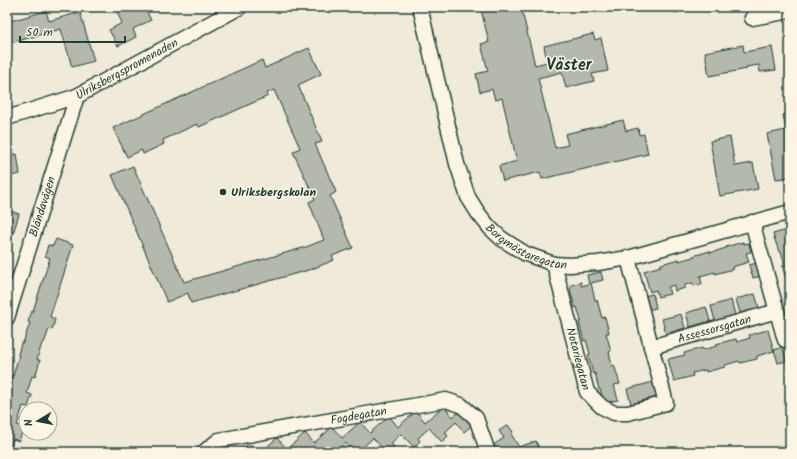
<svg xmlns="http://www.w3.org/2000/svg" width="797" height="459" font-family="Kalam,sans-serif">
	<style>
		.building { fill: #b5b9ad; stroke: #1f3d34 }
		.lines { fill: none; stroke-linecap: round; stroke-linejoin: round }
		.minor-casing { stroke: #1f3d34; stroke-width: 17 }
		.minor { stroke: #fcf5e5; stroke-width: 14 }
		.poi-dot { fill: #1f3d34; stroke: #fcf5e5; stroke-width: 1.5 }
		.labels { text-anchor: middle; stroke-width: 3; stroke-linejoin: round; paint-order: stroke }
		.street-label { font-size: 12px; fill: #1f3d34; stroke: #fcf5e5 }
		.poi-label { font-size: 12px; font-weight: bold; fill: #1f3d34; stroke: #fcf5e5; text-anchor: start }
		.district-label { font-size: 16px; font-weight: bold; fill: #1f3d34; stroke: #fcf5e5 }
	</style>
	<rect width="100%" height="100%" fill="#efeada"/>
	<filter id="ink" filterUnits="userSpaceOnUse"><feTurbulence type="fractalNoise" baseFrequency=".025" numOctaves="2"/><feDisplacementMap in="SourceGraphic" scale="8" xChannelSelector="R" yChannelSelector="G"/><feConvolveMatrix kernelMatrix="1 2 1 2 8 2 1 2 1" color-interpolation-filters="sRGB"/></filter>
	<g filter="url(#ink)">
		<!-- building -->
		<path class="building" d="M127,7H144L151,20L133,29L136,37L118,46L109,30L122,23L117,12Z
			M476,7H521L535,65L547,62L544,46L593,34L595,40L601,38L608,71L592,74L594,81L566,88L562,72L538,78L555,148L568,145L565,134L623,120L626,131L638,128L639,135L644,134L648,154L542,179L540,172L503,181L499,166L517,161L502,98L495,100L492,89L480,92L476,74L488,71L481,44L489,42L481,10L476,11Z
			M674,7H692L675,13Z
			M46,11L49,21L80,12L94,61L72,67L61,29L7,44V22Z
			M743,45L744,52L772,47L776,70L760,72L759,65L746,67L747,69L709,76L705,52Z
			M309,48L321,74L298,85L322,142L315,144L336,192L330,196L353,248L332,256L334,260L312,269L191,303L188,293L167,302L112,175L133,166L184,282L306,247L324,240L309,202L315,199L293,152L300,148L274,90L267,93L268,96L199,127L197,124L163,140L164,144L143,154L142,150L127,157L113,128L262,60L265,68Z
			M790,113V177L776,179L767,134L786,130L783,115Z
			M730,137L735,166L753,163L758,189L720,196L710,141Z
			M17,154L20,174L11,176L12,183H7V155Z
			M7,210L19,214L13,234L7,232Z
			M790,229V284L788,285L782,266H785L781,252H779L773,234Z
			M56,239L73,245L50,317L55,319L52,330L49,329L44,343H42L37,360H40L35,377L32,376L27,393L32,395L28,407L23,406L17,425L24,427L19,441L13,439L9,452H7V395L9,388H8L12,375L13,376L19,355H18L21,343H23L30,323L28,322L32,311H33L50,258L45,256L48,245L53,246Z
			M743,242L744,244L749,243L751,252L746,253L749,262L732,267L733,269L715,274V272L700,276L702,284L694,286L693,283L685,285V288L675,291L674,285L668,287L670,294L658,297L656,290L650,292L644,271L661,266V264L679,259V261L693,257V256L710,251V253L726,248V247Z
			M757,263L761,276L753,278L749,265Z
			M601,272L603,280L591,283L595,300H597L602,318L605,317L609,333H606L611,351L609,352L612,366L614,365L620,384L614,385L618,400L604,403L600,389L599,390L595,373L593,374L588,355L590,354L586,340L584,341L579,322L581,321L577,307L575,308L570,289L571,288V285L581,282V286L589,284L587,275Z
			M653,294L656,308L647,310L644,296Z
			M755,294L759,308L740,313L736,299Z
			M731,300L735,315L715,321L711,306Z
			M706,307L710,321L690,327L686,313Z
			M681,314L685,328L666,334L662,319Z
			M768,330L774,351L757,356V359L740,363L739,361L725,365V367L706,372V370L692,373L693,376L674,381L668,359L685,355L684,353L702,348L703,350L717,346L716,344L736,339L737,342L750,338L749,335Z
			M783,347L786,361L778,363L774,350Z
			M653,382L657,397L631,404L627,389Z
			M444,406L453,417L460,411L472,425L464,432L456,422L445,432L448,436L442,442L429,428L418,438L420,441L414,447L401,434L391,443L394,447L388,452H386L373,438L362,448L365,452H353L346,443L336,452H320L318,449L314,452H261L277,438L287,449L305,433L314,443L332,427L342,438L360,422L370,433L389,416L398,427L416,411L425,422Z
			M508,425L513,432L511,434L519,447L536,441L540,451L537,452H497L492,446L504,438L499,431Z
			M249,443L257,452H238Z"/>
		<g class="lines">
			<defs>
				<g id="minor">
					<path id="s1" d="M420,7L457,164L468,197L478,213L490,228L502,239L526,254L554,264L570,265L582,264L598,263L628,258L790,212"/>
					<path d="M752,18L790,11"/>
					<path id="s2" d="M7,118L77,96L240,7"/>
					<path d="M752,222L785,340"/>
					<path id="s3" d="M554,264L587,392L602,407L614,413H628L666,403L628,258"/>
					<path id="s4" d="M7,318L77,96"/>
					<path id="s5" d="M651,347L777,311"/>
					<path id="s6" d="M204,452L219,440L446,400L461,405L476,418L488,452"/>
				</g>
			</defs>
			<!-- minor casing -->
			<use href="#minor" class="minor-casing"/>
			<!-- minor -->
			<use href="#minor" class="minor"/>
		</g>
	</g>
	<!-- markers -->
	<circle class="poi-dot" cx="223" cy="192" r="4"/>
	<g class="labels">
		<!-- street labels -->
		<g class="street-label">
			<text dy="4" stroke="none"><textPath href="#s2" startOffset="130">Ulriksbergspromenaden</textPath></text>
			<text dy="4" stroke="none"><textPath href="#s4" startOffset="117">Bländavägen</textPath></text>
			<text dy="4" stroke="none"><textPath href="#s1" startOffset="276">Borgmästaregatan</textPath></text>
			<text dy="4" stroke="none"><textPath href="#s5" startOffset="66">Assessorsgatan</textPath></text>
			<text dy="4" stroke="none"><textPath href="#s3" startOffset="98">Notariegatan</textPath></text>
			<text dy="4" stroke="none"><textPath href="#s6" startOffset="161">Fogdegatan</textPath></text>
		</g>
		<!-- poi labels -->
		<g class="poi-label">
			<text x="231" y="196">Ulriksbergskolan</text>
		</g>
		<!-- district labels -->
		<g class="district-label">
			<text x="569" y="70">Väster</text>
		</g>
	</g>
	<!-- margin -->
	<rect width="797" height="459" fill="none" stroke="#fcf5e5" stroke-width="24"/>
	<rect x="12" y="12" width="773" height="435" fill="none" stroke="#1f3d34" stroke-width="1.5" filter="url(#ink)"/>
	<!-- north arrow -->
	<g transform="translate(38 421) rotate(260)"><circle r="19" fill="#fcf5e5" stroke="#a4ab9e"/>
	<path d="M0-3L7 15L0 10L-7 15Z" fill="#1f3d34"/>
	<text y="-6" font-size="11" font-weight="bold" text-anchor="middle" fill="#1f3d34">N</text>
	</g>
	<!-- scale -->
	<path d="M20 36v6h105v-6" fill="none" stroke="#1f3d34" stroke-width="2"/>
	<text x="26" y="36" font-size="12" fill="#1f3d34" stroke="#fcf5e5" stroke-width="3" paint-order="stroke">50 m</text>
</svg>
